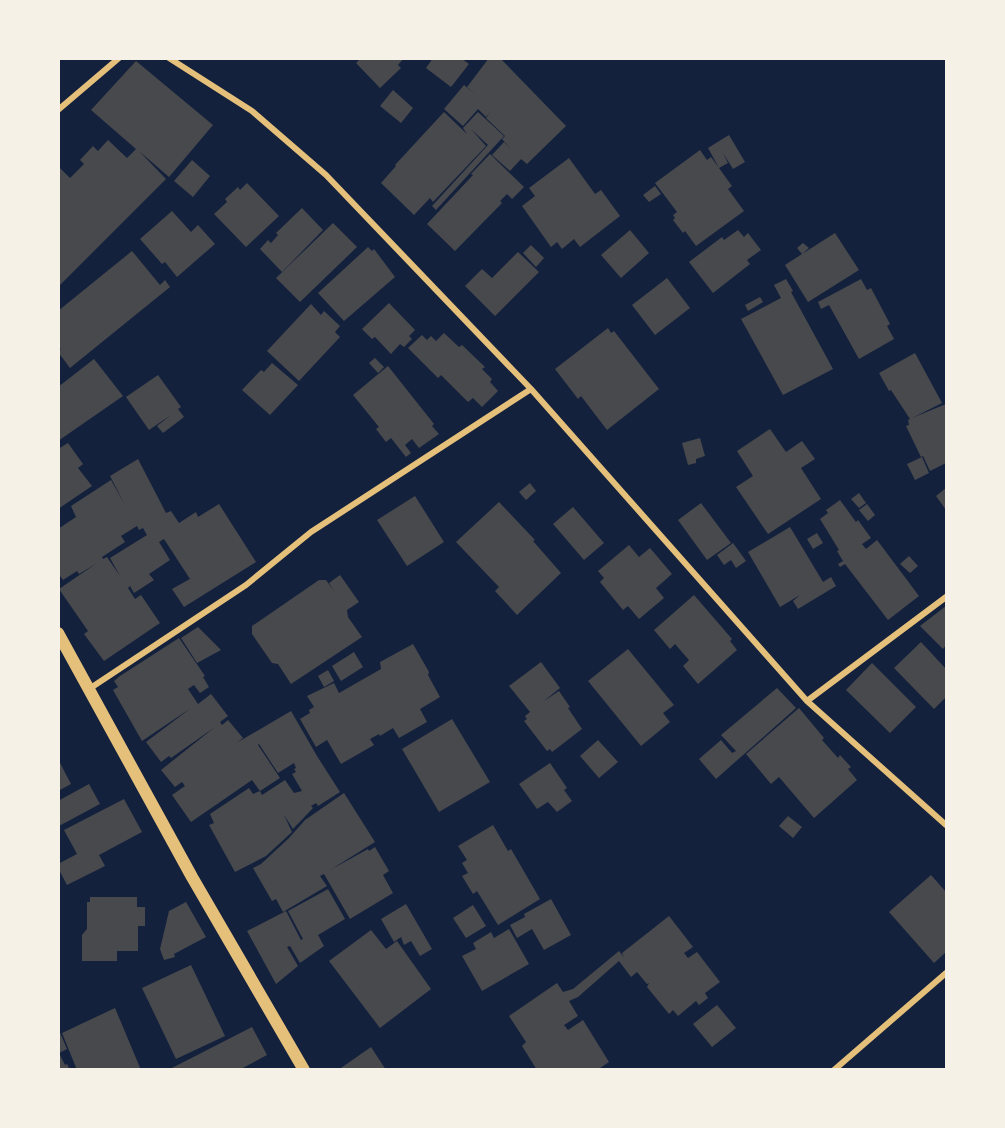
<svg xmlns="http://www.w3.org/2000/svg" width="1005" height="1128" font-family="Barlow,sans-serif">
	<style>
		.building { fill: #48494c; fill-rule: evenodd }
		.lines { fill: none; stroke-linecap: round; stroke-linejoin: round }
		.minor { stroke: #e5c07b; stroke-width: 6 }
		.secondary { stroke: #e5c07b; stroke-width: 12 }
	</style>
	<rect width="100%" height="100%" fill="#14213d"/>
	<!-- building -->
	<path class="building" d="M361,58H404L398,65L401,68L380,88L356,63Z
		M433,58H461L469,64L451,87L426,68Z
		M489,58H500L566,126L527,164L521,159L510,171L492,155L504,142L511,149L502,139L505,136L486,118L491,111L486,117L478,109L463,126L444,109L464,85L475,94L467,87Z
		M136,61L213,125L169,177L139,151L166,179L58,287V166L70,178L84,164L80,160L93,146L98,151L108,140L127,158L136,149L91,110Z
		M393,90L413,108L401,123L380,106Z
		M444,112L467,134L463,128L478,112L504,136L436,210L432,206L488,145L471,129L486,146L433,202L430,198L414,215L381,183L396,166L395,165Z
		M729,135L745,162L733,169L723,153L728,163L719,168L708,148Z
		M700,150L707,160L711,157L732,186L728,189L744,211L696,246L685,231L683,233L673,220L675,218L673,215L677,212L655,183Z
		M490,154L524,187L512,199L507,194L500,201L502,203L455,251L427,224L473,175L471,174Z
		M569,158L595,194L601,190L620,216L580,247L574,239L562,249L557,242L551,247L522,206L535,196L529,188Z
		M192,160L210,176L193,197L174,181Z
		M247,183L279,216L246,247L214,214L227,202L225,199L238,187L240,190Z
		M655,186L661,194L649,202L643,195Z
		M302,208L323,230L282,272L260,249L268,240L271,243L278,235L276,233Z
		M172,211L191,232L198,225L215,244L177,277L165,262L162,264L140,239Z
		M333,223L357,247L300,302L276,278Z
		M630,230L649,253L621,278L601,255Z
		M738,230L744,237L748,233L761,250L747,260L750,264L713,293L689,262L722,237L724,240Z
		M835,233L859,270L808,302L785,265L802,254L797,248L803,243L809,248L802,254Z
		M531,245L544,258L536,267L523,253Z
		M368,247L372,251L374,249L395,277L344,321L318,293Z
		M132,251L160,285L165,280L170,287L70,368L58,352L61,349L58,346V311Z
		M518,252L539,272L495,316L465,286L482,269L492,278Z
		M667,278L690,308L655,335L632,305Z
		M786,279L793,291L791,292L833,369L783,395L741,319L781,298L774,285Z
		M861,279L867,290L871,288L890,324L887,326L894,339L859,359L829,305L821,309L818,302Z
		M760,297L763,302L748,311L745,305Z
		M389,303L415,330L409,336L412,339L404,347L400,344L391,354L375,337L372,339L362,329Z
		M311,304L321,315L324,311L340,326L335,332L340,337L299,381L267,351Z
		M608,328L611,333L614,331L659,389L607,430L581,396L578,399L555,369Z
		M444,333L459,347L462,345L485,367L482,369L492,379L490,382L498,391L482,407L473,398L468,402L441,375L438,378L408,348L422,335L427,340L431,336L436,341Z
		M915,353L942,403L912,418L946,404V463L930,471L923,456L921,457L906,426L909,425L908,420L910,419L891,390L889,391L879,373Z
		M375,358L384,367L378,373L369,363Z
		M94,359L123,396L58,441V387Z
		M272,363L298,385L270,415L242,390L261,370L264,372Z
		M388,366L434,424L432,426L439,434L419,448L412,439L405,445L411,453L406,457L391,438L386,442L376,429L379,427L353,395Z
		M158,375L181,407L178,409L184,417L163,433L157,426L171,415L149,430L126,397Z
		M770,429L786,452L802,441L815,459L801,468L821,499L768,534L736,487L753,476L737,451Z
		M700,438L705,456L696,459V463L688,465L682,443Z
		M68,443L83,464L78,468L92,486L58,509V449Z
		M922,457L929,473L915,480L907,464Z
		M138,459L166,513L171,511L179,523L196,512L198,517L219,504L256,562L184,607L172,589L206,570L190,579L164,539L159,542L170,560L149,574L154,580L134,593L130,586L128,588L135,599L141,595L160,623L104,661L84,634L88,631L59,589L97,563L79,574L77,571L63,580L58,573V529L76,517L71,506L111,480L125,505L110,476ZM137,526L139,530L143,528L147,535L110,558L120,576L107,557L103,559L102,557L125,542L121,536Z
		M530,483L536,491L526,500L519,492Z
		M946,488V510L936,496Z
		M859,493L866,503L859,508L851,499Z
		M415,496L444,542L407,566L377,520Z
		M840,500L856,522L858,520L871,538L862,544L866,549L877,540L919,596L888,620L845,564L840,567L838,564L843,561L837,551L839,550L820,519L828,513L826,510Z
		M499,502L535,540L533,541L561,573L517,615L495,591L499,587L456,542Z
		M701,503L731,543L707,560L678,520Z
		M867,504L875,515L868,521L859,510Z
		M573,507L604,543L584,560L553,524Z
		M790,527L823,582L831,577L836,586L798,609L793,601L800,595L780,607L748,552Z
		M817,533L823,543L813,549L807,539Z
		M733,543L746,561L736,568L731,560L724,565L717,555Z
		M629,545L639,557L650,548L672,574L656,588L664,598L639,619L628,606L623,610L600,582L604,578L598,571Z
		M909,556L918,566L910,573L900,564Z
		M340,575L359,602L347,610L348,617L362,637L291,684L278,664L272,663L252,634V626L319,580H326L334,591L329,583Z
		M694,595L732,639L730,641L737,650L698,684L683,666L689,660L675,644L670,649L654,630Z
		M946,606V645L943,649L920,626Z
		M198,627L221,650L197,663L181,638Z
		M179,638L205,676L203,677L209,687L200,693L194,685L188,689L198,704L211,694L228,716L220,722L222,725L228,720L243,738L238,742L291,711L317,756L340,792L318,806L316,803L311,806L313,808L293,829L284,815L292,832L266,856L235,872L209,825L214,823L210,814L249,788L253,794L260,791L252,780L191,822L172,795L185,786L182,782L175,787L161,770L215,727L171,758L169,756L161,762L146,742L191,708L142,741L113,690L118,687L114,681L120,676ZM259,744L278,773L294,763L296,768L294,769L296,772L292,774L302,791L294,793L285,780L262,795L260,791L280,778L258,745Z
		M921,642L946,669V697L934,709L894,668Z
		M413,644L429,672L428,675L440,697L420,709L427,722L399,738L393,728L380,736L379,734L370,739L374,745L341,764L327,740L316,747L300,719L310,713L309,710L314,707L307,696L334,683L339,693L381,669L380,662Z
		M628,649L674,705L663,713L670,722L641,746L588,681Z
		M354,652L363,667L341,681L332,666Z
		M541,662L560,688L544,701L559,691L570,707L568,708L582,729L552,752L550,749L547,751L524,721L527,719L525,716L530,712L509,686Z
		M872,663L916,707L890,733L846,690Z
		M328,670L334,681L324,687L318,676Z
		M777,688L796,708L716,779L699,759L721,740L732,753L736,751L721,735Z
		M799,708L824,738L822,740L838,758L840,755L851,767L848,769L857,780L814,818L779,777L771,784L746,754Z
		M452,719L490,782L439,812L402,749Z
		M598,740L618,762L599,778L580,756Z
		M58,759L71,784L58,791Z
		M550,763L567,788L564,790L572,801L557,812L548,802L537,809L519,784Z
		M89,784L100,804L59,826L58,801Z
		M344,793L375,842L330,870L368,849L369,851L375,847L389,871L383,875L393,893L350,919L324,874L320,876L327,886L283,912L276,899L272,901L253,868L261,864L289,838L305,820Z
		M124,799L142,832L99,855L105,866L67,885L58,868V864L77,854L64,830Z
		M788,816L802,827L793,838L779,826Z
		M493,825L508,851L511,849L540,899L498,925L477,891L473,894L462,876L468,873L462,863L467,860L458,846Z
		M931,875L946,892V952L934,963L889,912Z
		M328,889L345,919L318,935L324,946L300,963L290,946L287,947L298,966L276,984L247,931L286,911L301,940L303,939L288,911Z
		M90,897H137V907H145V926H138V951H117V961H82V935L87,929V902H90Z
		M551,899L571,935L544,950L532,929L517,938L510,925L525,917L524,914Z
		M186,902L206,937L174,954L175,957L164,960L160,949L169,911Z
		M406,904L432,949L420,956L411,941L404,945L401,937L394,942L381,919Z
		M473,905L486,926L466,938L453,918Z
		M669,916L693,947L684,953L688,958L697,952L720,982L705,993L708,998L699,1005L696,1001L678,1016L673,1010L669,1014L647,987L649,983L647,984L637,972L631,977L619,961L578,997L569,1001L578,1016L564,1025L568,1030L583,1020L609,1062L597,1070H537L522,1046L526,1042L509,1016L557,983L563,992L573,989L619,951L624,957L622,953Z
		M509,929L529,964L482,991L462,956L476,949L473,943L491,932L494,938Z
		M371,930L386,949L397,941L431,989L380,1028L329,961Z
		M191,965L225,1036L176,1059L142,988Z
		M717,1005L736,1028L712,1047L693,1024Z
		M115,1008L141,1070H77L62,1033Z
		M252,1027L267,1055L239,1070H168Z
		M58,1028L67,1049L59,1053L65,1065L67,1064L70,1070H58Z
		M371,1047L386,1070H338Z"/>
	<g class="lines">
		<!-- minor -->
		<path class="minor" d="M169,58L252,111L326,175L531,389L807,701L946,825
			M58,110L119,58
			M89,689L246,585L311,532L531,389
			M807,701L946,597
			M834,1070L946,973"/>
		<!-- secondary -->
		<path class="secondary" d="M58,633L192,877L304,1070"/>
	</g>
	<!-- border -->
	<rect width="1005" height="1128" fill="none" stroke="#f6f1e7" stroke-width="120"/>
</svg>
